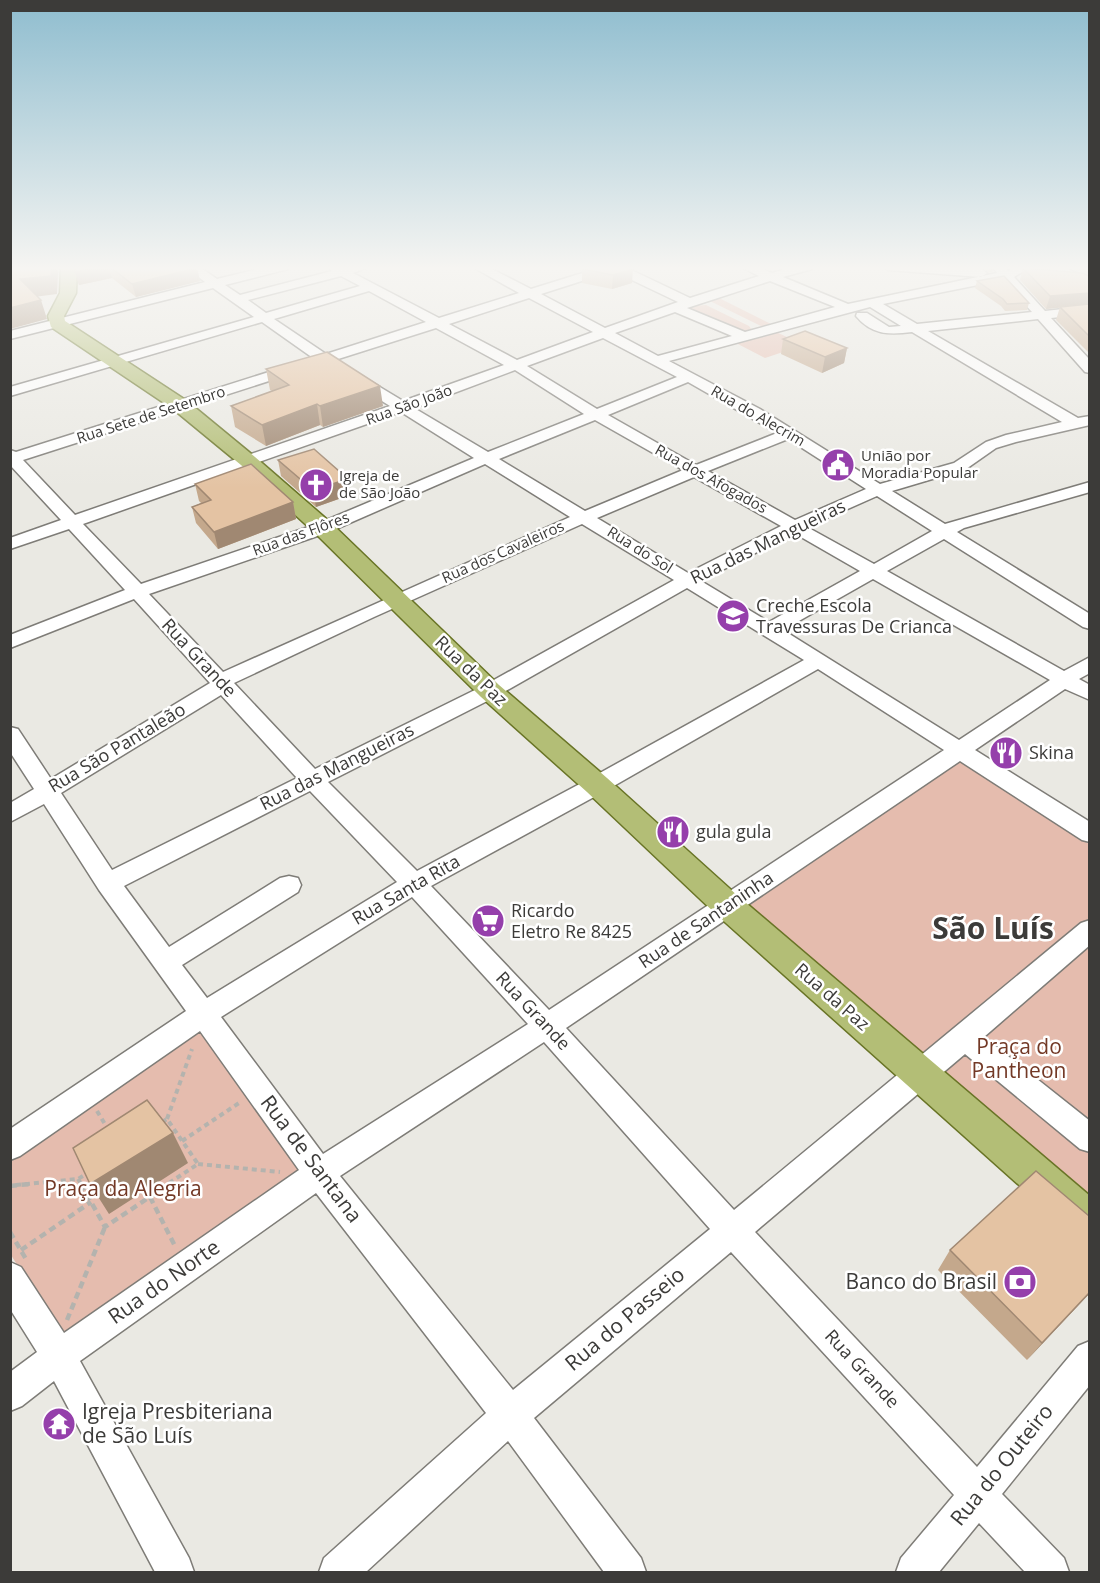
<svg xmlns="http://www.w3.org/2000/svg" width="1100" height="1583" font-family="'Open Sans',sans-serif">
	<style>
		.green { fill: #e5bcae }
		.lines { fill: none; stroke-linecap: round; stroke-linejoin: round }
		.minor-casing { stroke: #7e7c77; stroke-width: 3 }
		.major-casing { stroke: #697426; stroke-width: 3 }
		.path-far1 { stroke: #b4b3ae; stroke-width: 4; stroke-dasharray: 5 4; stroke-linecap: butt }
		.path { stroke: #b4b3ae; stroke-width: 4.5; stroke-dasharray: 7 4.5; stroke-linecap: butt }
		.minor { fill: #fff; fill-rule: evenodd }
		.major { fill: #b3be76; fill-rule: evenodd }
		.wall { fill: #c4a88c }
		.shaded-wall { fill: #a08872 }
		.building { fill: #e4c3a3; stroke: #a08872; stroke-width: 1.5 }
		.labels { text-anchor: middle; stroke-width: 5; stroke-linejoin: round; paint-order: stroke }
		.far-street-label { font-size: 15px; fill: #3c3b39; stroke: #fff }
		.far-poi-label { font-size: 15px; fill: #3c3b39; stroke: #fff; text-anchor: start }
		.street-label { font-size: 18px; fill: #3c3b39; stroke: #fff }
		.poi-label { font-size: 18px; fill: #3c3b39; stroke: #fff; text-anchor: start }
		.near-park-label { font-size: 21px; fill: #733926; stroke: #fff }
		.near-street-label { font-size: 21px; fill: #3c3b39; stroke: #fff }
		.near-poi-label { font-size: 21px; fill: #3c3b39; stroke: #fff; text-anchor: end }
		.town-label { font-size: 30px; font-weight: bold; fill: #3c3b39; stroke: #fff }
	</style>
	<rect width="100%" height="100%" fill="#eae9e3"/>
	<!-- green -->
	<path class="green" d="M717,297L775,326H761L712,302L711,300Z
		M706,305L749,326L752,330L740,332L691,310L694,306Z
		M774,331L804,345L765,358L734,342Z
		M957,758L1089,844V1214L741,905Z
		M200,1027L305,1173L63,1339L11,1255V1157Z"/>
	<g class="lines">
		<defs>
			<path id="minor" d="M184,266H198L217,279L270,266H290L288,269L225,285L240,295L332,271L326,266H370L353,273L439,318L519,293L471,266H486L531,289L605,266H623L690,298L759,276L739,266H755L772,273L795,266H814L812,269L783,277L848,304L997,273L993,266H1004L1008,271L1017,266H1032L1014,277L1045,311L1090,306V314L1051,318L1090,360V373L1085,372L1038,319L928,331L1078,418L1090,416V425L1016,442L996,448L966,469L892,491L945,524L1090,482V492L964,528L957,532L1090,614V629L1083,627L944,539L887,571L1064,671L1090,657V673L1079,679L1090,685V700L1065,689L975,750L1090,822V842L1082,840L960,761L566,1028L734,1210L1081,923L1090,920V945L984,1037L1090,1121V1152L1080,1149L965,1054L755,1232L977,1467L1078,1346L1090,1341V1385L1002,1494L1064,1558L1069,1572H1025L979,1523L939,1572H896L901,1558L954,1495L731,1252L534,1418L641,1558L646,1572H604L508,1441L366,1572H319L324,1558L486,1413L316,1193L80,1361L189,1558L194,1572H155L54,1381L22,1406L10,1411V1372L37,1352L10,1309V1262L21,1267L64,1333L299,1170L200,1031L20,1156L10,1160V1129L186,1011L99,890L44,804L10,822V803L34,789L10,752V727L18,729L51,779L210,683L134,599L10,648V635L125,590L69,529L10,549V538L61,520L10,465V450L16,452L313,358L262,322L10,396V387L254,317L213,288L10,339V331L205,282ZM613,271L678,302L605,328L541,294ZM341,276L360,286L266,313L248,300ZM1003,280L1032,312L917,324L883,304ZM770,281L835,307L745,332L687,308ZM369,291L426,322L326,354L274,319ZM529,298L593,332L517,360L449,324ZM870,307L901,326L889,327L867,313H857L856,316C872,335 889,335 912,332L1062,422L1006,435L986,442L954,463L880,484L760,409L669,361ZM675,312L732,336L658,356L615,333ZM436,328L504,365L403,401L335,360ZM603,338L677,377L597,409L527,366ZM322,364L390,406L75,515L23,460ZM515,370L584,414L488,452L414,408ZM688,382L777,433L696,465L608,415ZM401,412L474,458L317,524L141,584L83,524ZM595,420L683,470L585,511L499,459ZM788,439L866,489L795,520L708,471ZM485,464L570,517L223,672L149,594L329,532ZM694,477L781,526L688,573L597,518ZM877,496L932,531L874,564L807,527ZM582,524L674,580L483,686L315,769L234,683L374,617ZM794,533L860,571L769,622L701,581ZM873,579L1050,680L959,740L783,630ZM687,588L804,660L589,779L417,871L328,782L497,696ZM818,669L944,750L549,1010L431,886L605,791ZM221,695L297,778L112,870L61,793ZM310,791L397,882L207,998L182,965L298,892L301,885L298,878L289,876L280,878L169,947L124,886ZM412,897L528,1024L323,1154L221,1017ZM544,1042L710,1229L513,1390L340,1176Z
				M882,266H935L981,269L987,273L981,277L888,270Z
				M1044,266H1060L1090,279V288Z"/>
			<path id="major" d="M61,266H77L76,293L64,316L65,321L187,401L255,457L331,523L499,685L607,778L739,897L1090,1196V1241L1076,1236L717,915L587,792L481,697L315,533L241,465L173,409L51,327L48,316L60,293Z"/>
		</defs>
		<!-- minor casing -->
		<use href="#minor" class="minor-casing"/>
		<!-- major casing -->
		<use href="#major" class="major-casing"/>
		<!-- path-far1 -->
		<path class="path-far1" d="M97,1111L108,1129
			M167,1119L192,1049
			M162,1122L167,1119L198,1164L166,1185
			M182,1141L239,1103
			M198,1164L280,1172
			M78,1179L82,1185
			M16,1185L78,1179L88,1173"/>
		<!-- path -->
		<path class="path" d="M81,1184L105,1227L169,1184
			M10,1186L30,1184
			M150,1197L175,1246
			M10,1232L26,1259
			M21,1250L91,1202
			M67,1320L105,1227"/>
		<!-- minor -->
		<use href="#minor" class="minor"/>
		<!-- major -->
		<use href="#major" class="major"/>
	</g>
	<!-- wall -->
	<path class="wall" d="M75,266H195L197,268L200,281L136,297L112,278L79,285L75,272Z
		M593,266L632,283L612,289L582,283V269Z
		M969,266H995L994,271L989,272L981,267Z
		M1063,266H1089V274Z
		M1023,268L1089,276V353L1056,320L1060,307L1046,309L1020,280Z
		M977,281L1029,303L1027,310L1005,311L1001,306L975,288Z
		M783,339L847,348L844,363L822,373L781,354Z
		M266,369L383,406L323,427L320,425L266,446L235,427L231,406L272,391L270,390Z
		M278,460L348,479L350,495L316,507L281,476Z
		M195,484L293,502L296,519L218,549L196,523L192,507L201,503L199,501Z
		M950,1250L1089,1294L1027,1360L938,1270Z"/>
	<!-- shaded-wall -->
	<path class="shaded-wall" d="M52,266H57L58,273L57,294L26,298L20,279Z
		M103,266H108L112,278L79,285L75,272Z
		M991,266H995L994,271L989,272Z
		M197,268L200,281L136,297L132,284Z
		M633,269L632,283L612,289L613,275Z
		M1089,293V305L1046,309L1050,296Z
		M41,300L47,319L10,329V308Z
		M847,348L844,363L822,373L825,357Z
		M380,386L383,406L323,427L320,406Z
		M317,404L320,425L266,446L262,425Z
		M348,479L350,495L316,507L313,490Z
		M293,502L296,519L218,549L214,532Z
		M173,1133L188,1163L109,1214L90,1184Z
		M1089,1293V1294L1027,1360L1042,1343Z"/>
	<!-- building -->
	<path class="building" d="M10,266H52L51,276L20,279L41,300L10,308Z
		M75,266H103L75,272Z
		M109,266H195L197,268L132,284Z
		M593,266H627L633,269L613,275L582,269Z
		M1023,268L1083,273L1089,276V293L1050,296Z
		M1004,276L1029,303L1007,304L1003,299L977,281Z
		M1089,304V336L1060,307Z
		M805,331L847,348L825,357L783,339Z
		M327,352L380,386L320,406L317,404L262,425L231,406L289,385L266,369Z
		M314,449L348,479L313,490L278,460Z
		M251,464L293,502L214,532L192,507L211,500L195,484Z
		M147,1100L173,1133L90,1184L73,1148Z
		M1036,1171L1089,1216V1293L1042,1343L950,1250Z"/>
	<!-- sky -->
	<linearGradient id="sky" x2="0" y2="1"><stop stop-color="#8fbdcf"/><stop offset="0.55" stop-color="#f6f5f2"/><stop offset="1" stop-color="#f6f5f2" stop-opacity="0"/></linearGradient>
	<rect width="1100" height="488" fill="url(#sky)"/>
	<!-- icons -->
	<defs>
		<symbol id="civic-disc" viewBox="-11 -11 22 22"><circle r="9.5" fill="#953fab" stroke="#fff"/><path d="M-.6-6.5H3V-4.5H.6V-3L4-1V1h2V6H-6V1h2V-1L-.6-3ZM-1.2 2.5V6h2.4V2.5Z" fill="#fff"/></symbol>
		<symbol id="church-disc" viewBox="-11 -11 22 22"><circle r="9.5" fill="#953fab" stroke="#fff"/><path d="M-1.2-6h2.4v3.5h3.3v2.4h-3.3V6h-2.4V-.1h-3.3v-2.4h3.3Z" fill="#fff"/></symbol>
		<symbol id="school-disc" viewBox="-11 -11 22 22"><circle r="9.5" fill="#953fab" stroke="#fff"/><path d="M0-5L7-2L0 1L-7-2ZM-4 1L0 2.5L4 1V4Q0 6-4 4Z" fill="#fff"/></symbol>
		<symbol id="restaurant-disc" viewBox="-11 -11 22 22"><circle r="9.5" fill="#953fab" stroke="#fff"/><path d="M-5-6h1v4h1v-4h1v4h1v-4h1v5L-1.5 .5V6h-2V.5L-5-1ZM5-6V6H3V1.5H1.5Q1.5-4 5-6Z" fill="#fff"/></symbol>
		<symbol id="supermarket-disc" viewBox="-11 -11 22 22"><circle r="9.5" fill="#953fab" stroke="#fff"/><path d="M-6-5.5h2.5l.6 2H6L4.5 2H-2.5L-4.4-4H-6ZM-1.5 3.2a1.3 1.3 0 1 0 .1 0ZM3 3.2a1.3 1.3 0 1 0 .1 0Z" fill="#fff"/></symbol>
		<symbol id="bank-disc" viewBox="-11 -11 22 22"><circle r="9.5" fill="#953fab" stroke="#fff"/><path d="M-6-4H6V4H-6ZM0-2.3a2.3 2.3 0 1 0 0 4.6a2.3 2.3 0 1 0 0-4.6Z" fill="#fff"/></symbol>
		<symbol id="temple-disc" viewBox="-11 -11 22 22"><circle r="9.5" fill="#953fab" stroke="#fff"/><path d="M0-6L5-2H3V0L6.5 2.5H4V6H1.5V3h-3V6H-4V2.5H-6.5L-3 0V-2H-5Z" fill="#fff"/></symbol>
	</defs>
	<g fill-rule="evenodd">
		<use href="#civic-disc" x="819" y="446" width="38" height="38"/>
		<use href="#church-disc" x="297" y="466" width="38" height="38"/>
		<use href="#school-disc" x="714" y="597" width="38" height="38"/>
		<use href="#restaurant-disc" x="987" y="734" width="38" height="38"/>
		<use href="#restaurant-disc" x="654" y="813" width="38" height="38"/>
		<use href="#supermarket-disc" x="469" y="902" width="38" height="38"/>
		<use href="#bank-disc" x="1001" y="1263" width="38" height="38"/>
		<use href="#temple-disc" x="40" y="1405" width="38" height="38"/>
	</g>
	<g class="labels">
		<!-- far-street labels -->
		<g class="far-street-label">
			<text transform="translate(409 405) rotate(-20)" y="5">Rua São João</text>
			<text transform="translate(151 415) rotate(-18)" y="5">Rua Sete de Setembro</text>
			<text transform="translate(758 416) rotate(30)" y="5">Rua do Alecrim</text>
			<text transform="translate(711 479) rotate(29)" y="5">Rua dos Afogados</text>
			<text transform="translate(301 534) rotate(-20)" y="5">Rua das Flôres</text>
			<text transform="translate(640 550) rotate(32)" y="5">Rua do Sol</text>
			<text transform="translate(503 552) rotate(-24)" y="5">Rua dos Cavaleiros</text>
		</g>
		<!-- far-poi labels -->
		<g class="far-poi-label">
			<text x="861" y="461">União por<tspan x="861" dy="17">Moradia Popular</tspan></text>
			<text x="339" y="481">Igreja de<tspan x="339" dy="17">de São João</tspan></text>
		</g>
		<!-- street labels -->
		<g class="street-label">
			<text transform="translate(768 542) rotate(-26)" y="6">Rua das Mangueiras</text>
			<text transform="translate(199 658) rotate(47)" y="6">Rua Grande</text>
			<text transform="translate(471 671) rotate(44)" y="6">Rua da Paz</text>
			<text transform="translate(117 748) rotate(-31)" y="6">Rua São Pantaleão</text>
			<text transform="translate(337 767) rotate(-27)" y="6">Rua das Mangueiras</text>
			<text transform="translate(406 890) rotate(-30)" y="6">Rua Santa Rita</text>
			<text transform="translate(706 920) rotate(-34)" y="6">Rua de Santaninha</text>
			<text transform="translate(832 997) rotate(41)" y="6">Rua da Paz</text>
			<text transform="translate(533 1011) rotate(47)" y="6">Rua Grande</text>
			<text transform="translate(862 1369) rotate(47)" y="6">Rua Grande</text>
		</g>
		<!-- poi labels -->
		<g class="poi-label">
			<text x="756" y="612">Creche Escola<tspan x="756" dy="21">Travessuras De Crianca</tspan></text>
			<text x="1029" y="759">Skina</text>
			<text x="696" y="838">gula gula</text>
			<text x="511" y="917">Ricardo<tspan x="511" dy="21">Eletro Re 8425</tspan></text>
		</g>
		<!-- near-park labels -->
		<g class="near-park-label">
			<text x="1019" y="1054">Praça do<tspan x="1019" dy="24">Pantheon</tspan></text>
			<text x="123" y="1196">Praça da Alegria</text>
		</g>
		<!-- near-street labels -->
		<g class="near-street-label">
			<text transform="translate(311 1159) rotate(53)" y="7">Rua de Santana</text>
			<text transform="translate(164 1282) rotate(-35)" y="7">Rua do Norte</text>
			<text transform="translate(625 1319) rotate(-40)" y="7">Rua do Passeio</text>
			<text transform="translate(1002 1465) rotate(-51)" y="7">Rua do Outeiro</text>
		</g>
		<!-- near-poi labels -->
		<g class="near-poi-label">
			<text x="997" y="1289">Banco do Brasil</text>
			<text x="82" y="1419" text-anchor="start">Igreja Presbiteriana<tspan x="82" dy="24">de São Luís</tspan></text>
		</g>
		<!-- town labels -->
		<g class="town-label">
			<text x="993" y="939">São Luís</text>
		</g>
	</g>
	<!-- border -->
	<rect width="1100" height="1583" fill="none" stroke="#3c3b39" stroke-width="24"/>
</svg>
